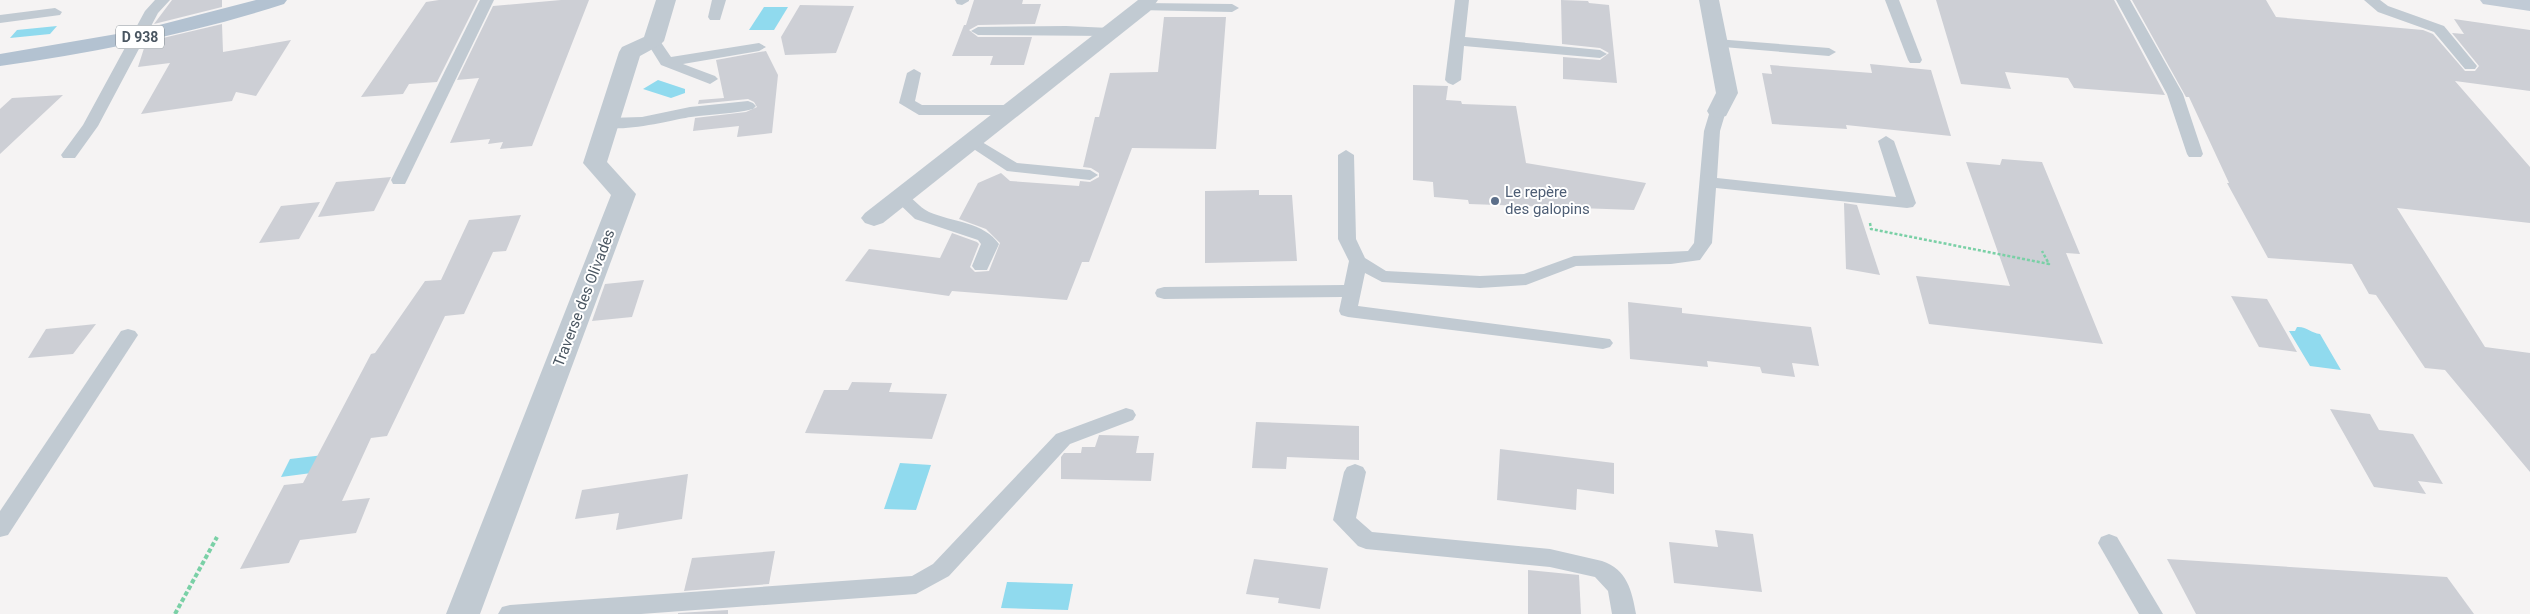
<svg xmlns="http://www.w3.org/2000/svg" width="2530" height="614" font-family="Roboto,sans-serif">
	<rect width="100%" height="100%" fill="#f5f3f3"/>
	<g fill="#90daee">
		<polygon points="764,7 788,7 774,30 749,30"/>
		<polygon points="57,26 50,34 10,38 17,30"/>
		<polygon points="658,80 685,89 685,93 671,98 643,89"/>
		<path d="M2297,327C2306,326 2311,333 2320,334L2341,370L2310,366L2289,331H2295Z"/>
		<polygon points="349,452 342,469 281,477 290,459"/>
		<polygon points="900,463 931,465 916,510 884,509"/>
		<polygon points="1007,582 1073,584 1068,610 1001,608"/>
	</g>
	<g fill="#cdcfd5">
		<polygon points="172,0 222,0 222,7 154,24"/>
		<polygon points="439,0 478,0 437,82 409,84 403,94 361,97 426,2"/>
		<polygon points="561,0 589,0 532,146 500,149 503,142 488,144 490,139 450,143 479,78 457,80 493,6"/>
		<polygon points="974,0 1023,0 1022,4 1041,4 1035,24 978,25 969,30 978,37 1032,37 1024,65 990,65 993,56 952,56 964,25 966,25"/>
		<polygon points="1561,0 1588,1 1589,3 1609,5 1617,83 1563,79 1563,57 1600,60 1609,53 1600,48 1562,44"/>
		<polygon points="1936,0 2114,0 2165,95 2074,88 2068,78 2005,72 2011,89 1961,84"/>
		<polygon points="2132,0 2266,0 2276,17 2423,30 2433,34 2465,71 2475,71 2479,66 2452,33 2464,34 2454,19 2530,30 2530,91 2455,81 2530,167 2530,223 2397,208 2485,347 2530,353 2530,472 2445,370 2425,368 2376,295 2369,294 2352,264 2268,258 2227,183 2229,183 2189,97 2186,97"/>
		<polygon points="800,5 854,6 836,53 785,55 781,37"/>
		<polygon points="1164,17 1226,17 1216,149 1132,148 1089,262 1082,262 1067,300 952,291 949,296 845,281 869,249 940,258 952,233 977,242 979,244 970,267 975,272 989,271 1000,243 986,229 959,219 978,183 1001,173 1010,181 1079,186 1080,181 1090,182 1099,177 1099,173 1091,168 1083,167 1095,117 1099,117 1110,73 1158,72"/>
		<polygon points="222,24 223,52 291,40 256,96 236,92 232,101 141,114 170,63 138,67 146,42"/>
		<polygon points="766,51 778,75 772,133 737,137 739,126 693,131 695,118 746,112 757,107 754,102 748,99 698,104 699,100 724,98 716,60"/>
		<polygon points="1870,64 1931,70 1951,136 1846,125 1847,129 1772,124 1762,73 1772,74 1770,65 1872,73"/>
		<polygon points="1413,85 1448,86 1446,100 1461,101 1462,104 1516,106 1526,163 1646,183 1634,210 1469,204 1468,200 1434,197 1433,182 1413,180"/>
		<polygon points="63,95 0,154 0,109 12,98"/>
		<polygon points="2002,159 2042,162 2080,254 2066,253 2103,344 1929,324 1916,276 2010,286 1966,162 2000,165"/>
		<polygon points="391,177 374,211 318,217 336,182"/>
		<polygon points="1259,190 1259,195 1292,195 1297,261 1205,263 1205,191"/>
		<polygon points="320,202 299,239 259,243 281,206"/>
		<polygon points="1844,203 1857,205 1880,275 1846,269"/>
		<polygon points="521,215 506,251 493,252 464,314 445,316 387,436 371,438 342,501 370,498 356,533 300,540 289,563 240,569 284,485 303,483 371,354 375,353 425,281 441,280 469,220"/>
		<polygon points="644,280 632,317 592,321 605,284"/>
		<polygon points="2231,296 2267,299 2297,352 2259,347"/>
		<polygon points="1628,302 1682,308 1682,313 1811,327 1819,366 1792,363 1795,377 1762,373 1760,367 1707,361 1708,367 1630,359"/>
		<polygon points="96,324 73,354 28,358 46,329"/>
		<polygon points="852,382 892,383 889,392 947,394 932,439 805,433 824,390 848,390"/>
		<polygon points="2330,409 2370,414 2379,430 2413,434 2443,484 2418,481 2426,494 2374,487"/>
		<polygon points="1256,422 1359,426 1359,460 1287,457 1286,469 1252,468"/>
		<polygon points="1099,435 1139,436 1136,453 1154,453 1151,481 1061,479 1061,457 1064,453 1081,453 1082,447 1095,447"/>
		<polygon points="1500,449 1614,463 1614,494 1577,489 1576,510 1497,500"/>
		<polygon points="688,474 682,519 616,530 619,513 575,519 582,490"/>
		<polygon points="1715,530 1753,534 1762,592 1674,583 1669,542 1718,547"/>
		<polygon points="775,551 769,584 684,591 692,558"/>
		<polygon points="1254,559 1328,568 1320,609 1278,603 1279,598 1246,594"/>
		<polygon points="2167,559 2447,577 2474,614 2196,614"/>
		<polygon points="1528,570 1579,575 1581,614 1528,614"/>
		<polygon points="728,610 728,614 678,614 678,613"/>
	</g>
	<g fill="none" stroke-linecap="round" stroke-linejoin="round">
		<polyline stroke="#7ad0a6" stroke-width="2.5" stroke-dasharray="3 2" stroke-linecap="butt" points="1870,223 1871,229 2049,264 2042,251"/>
		<polyline stroke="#7ad0a6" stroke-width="4" stroke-dasharray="4.5 2.5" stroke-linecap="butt" points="175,614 217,537"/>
		<g fill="#c1cad2" fill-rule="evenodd">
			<polygon points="155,0 170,0 158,13 98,126 75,158 63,158 61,155 83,125 145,11"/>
			<polygon points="480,0 494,0 407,180 405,184 393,184 391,180"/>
			<polygon points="712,0 726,0 720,20 710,20 708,17"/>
			<polygon points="955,0 969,0 969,1 962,5 957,4"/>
			<polygon points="1455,0 1469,0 1465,37 1600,50 1607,54 1600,58 1464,46 1461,80 1453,85 1448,83 1445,80"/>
			<polygon points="1885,0 1899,0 1922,60 1920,63 1910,63 1908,60"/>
			<polygon points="2116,0 2130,0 2183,94 2203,154 2201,157 2189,157 2187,154 2167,94"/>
			<polygon points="2364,0 2380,0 2388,6 2444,26 2477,66 2475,69 2465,69 2434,32 2378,12"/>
			<polygon points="1143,3 1232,4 1239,8 1232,12 1138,10 1136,7 1138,4"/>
			<polygon points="55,8 62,12 60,15 0,23 0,15"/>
			<polygon points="1066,26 1110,28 1117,32 1110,36 978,35 971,31 978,27"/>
			<polygon points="653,37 658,38 671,57 759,43 766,47 759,51 683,64 715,76 718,79 710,84 661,65 646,41"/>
			<polygon points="1716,39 1829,48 1836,52 1829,56 1711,46 1709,43 1711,40"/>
			<polygon points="914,69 921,73 915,101 922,105 1011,105 1019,110 1011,115 919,115 899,103 907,73"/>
			<path d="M748,101L753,103L756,106L753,109C733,114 712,114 691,117C675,119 610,137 600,123L608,118L642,117L690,107Z"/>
			<polygon points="1718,106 1726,111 1720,131 1717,178 1896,197 1878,141 1886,136 1894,141 1916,203 1913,207 1907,208 1716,188 1712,243 1700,260 1671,264 1576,266 1526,285 1480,288 1382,282 1365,273 1358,306 1610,339 1613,343 1610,347 1603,349 1348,317 1341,315 1339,311 1342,297 1164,299 1157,297 1155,293 1157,289 1164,287 1344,285 1349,261 1338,239 1338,155 1346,150 1354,155 1356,239 1365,258 1386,271 1480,276 1524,274 1574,256 1688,251 1694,243 1704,131 1710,111"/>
			<polygon points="972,136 1017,163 1090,170 1098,175 1090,180 1007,171 966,144 964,141 966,138"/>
			<path d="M900,192C912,195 918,207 929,212C952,222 984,222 999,244L987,270H975L972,266L981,244L978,240L915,219L892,197L894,193Z"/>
			<polygon points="128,329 135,331 138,335 8,535 0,537 0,511 121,331"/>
			<polygon points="1126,408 1133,410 1136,415 1133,420 1070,444 949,576 916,594 641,614 498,614 502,607 510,605 912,576 933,564 1056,434"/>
			<path d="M1355,464L1363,467L1366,472L1356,518L1372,532L1550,549L1602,561C1627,569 1632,591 1636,614H1612L1608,591L1595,577L1550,567L1366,549L1358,546L1333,520L1344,472L1347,467Z"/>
			<polygon points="2109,534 2117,537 2163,614 2139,614 2098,543 2101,537"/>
		</g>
		<g fill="#c1cad2" fill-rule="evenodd">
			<polygon points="656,0 676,0 664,41 660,45 640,56 607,162 636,194 480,614 446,614 611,195 583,163 619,52 622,47 644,37"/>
			<polygon points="1138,0 1158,0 1150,11 883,223 874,226 865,223 861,218 865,213"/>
			<polygon points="1699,0 1719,0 1738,93 1726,116 1718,118 1710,116 1707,111 1716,93"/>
		</g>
		<polygon fill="#c1cbd6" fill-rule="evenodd" points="2480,0 2530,0 2530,11 2483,4"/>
		<path fill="#b3c2d1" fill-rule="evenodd" d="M256,0H287L284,4C191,34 96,52 0,66V54L140,30Z"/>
	</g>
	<circle fill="#5c6f8a" stroke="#fff" stroke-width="2" cx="1495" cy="201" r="5"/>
	<g text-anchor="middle" stroke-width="4" stroke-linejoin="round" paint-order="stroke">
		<rect fill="#fff" stroke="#808990" stroke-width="1" x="116" y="25.5" width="48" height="23" rx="4"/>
		<g font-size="14" font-weight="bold" fill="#4a5661">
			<text x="140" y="42">D 938</text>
		</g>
		<g font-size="15" fill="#4e5e75" stroke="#fff" text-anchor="start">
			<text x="1505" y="197">Le repère<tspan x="1505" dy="17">des galopins</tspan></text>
		</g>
		<g font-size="15" fill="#4a5661" stroke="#fff">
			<text transform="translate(584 298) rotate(-69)" y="5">Traverse des Olivades</text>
		</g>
	</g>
</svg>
